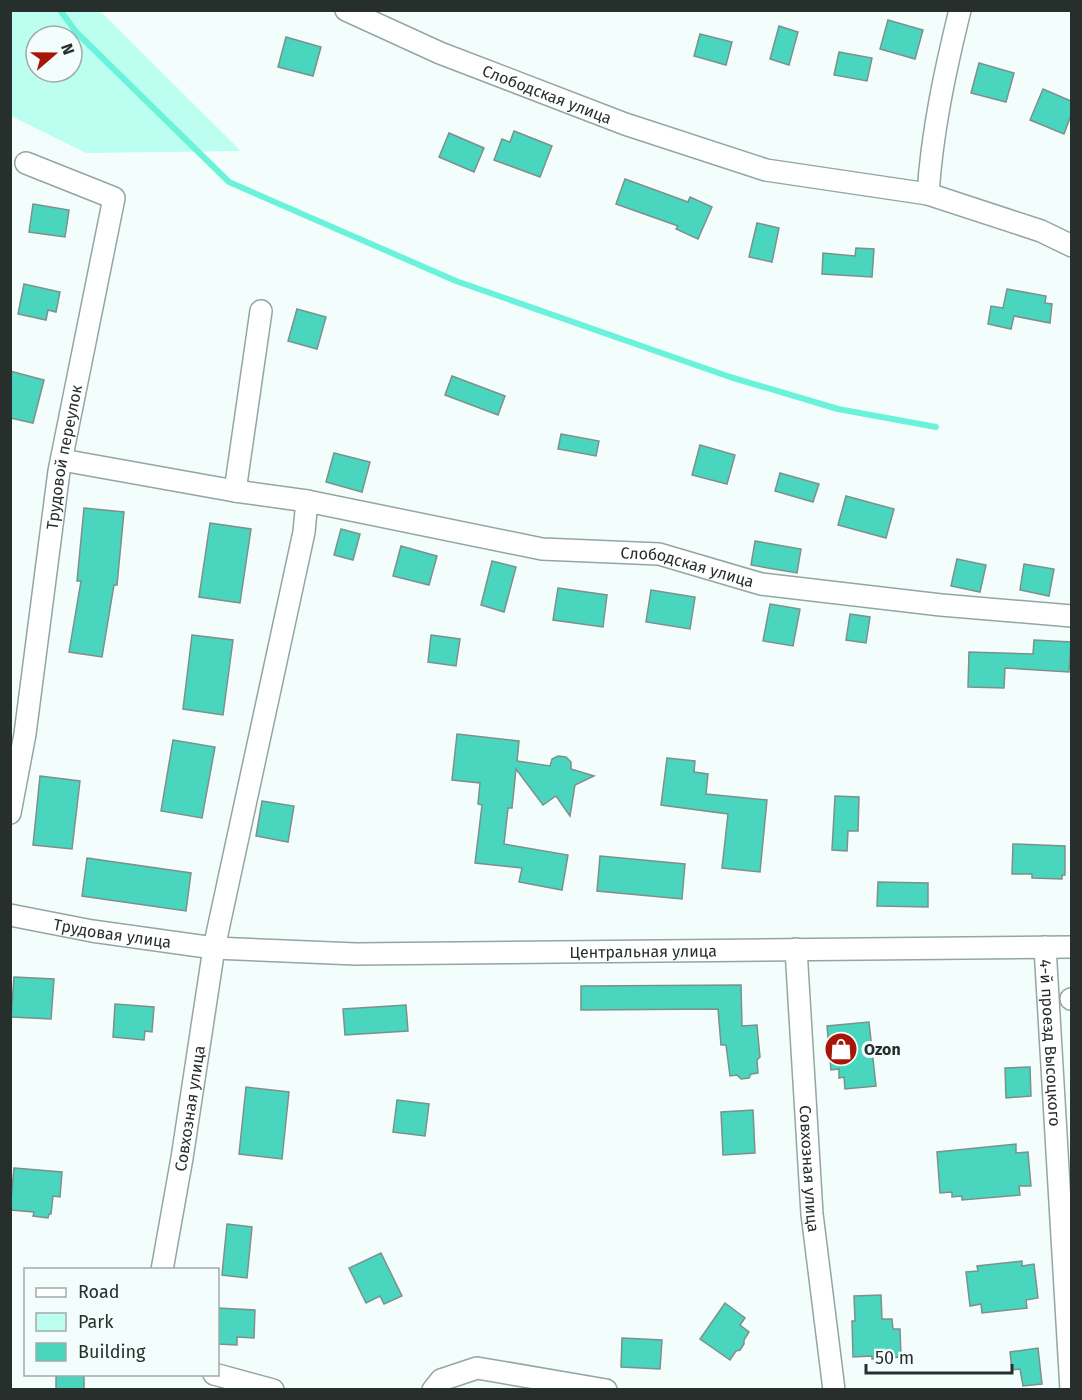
<svg xmlns="http://www.w3.org/2000/svg" width="1082" height="1400" font-family="'Fira Sans',sans-serif">
	<rect width="100%" height="100%" fill="#f3fefc"/>
	<path fill="#bcfef0" fill-rule="evenodd" d="M10,11H100L241,151L86,153L11,116ZM36,36H72V72H36Z"/>
	<g fill="none" stroke-linecap="round" stroke-linejoin="round">
		<polyline stroke="#6bf2db" stroke-width="6" points="60,10 76,32 229,182 456,281 730,377 838,409 936,427"/>
	</g>
	<g fill="#49d5be" stroke="#7e908c" stroke-width="1.5">
		<polygon points="888,20 923,30 915,59 880,49"/>
		<polygon points="779,26 798,32 789,65 770,59"/>
		<polygon points="700,34 732,42 726,65 694,56"/>
		<polygon points="286,37 321,47 313,76 278,67"/>
		<polygon points="839,52 872,58 867,81 834,75"/>
		<polygon points="979,63 1014,73 1006,102 971,93"/>
		<polygon points="1043,89 1071,101 1071,115 1064,134 1030,120"/>
		<polygon points="514,131 552,146 540,177 494,160 502,139 510,142"/>
		<polygon points="449,133 484,148 474,172 439,157"/>
		<polygon points="625,179 688,202 690,197 712,207 698,239 676,229 678,226 616,204"/>
		<polygon points="33,204 69,210 65,237 29,232"/>
		<polygon points="757,223 779,228 772,262 749,257"/>
		<polygon points="856,248 874,249 872,277 822,274 823,253 855,256"/>
		<polygon points="24,284 60,292 56,312 48,310 46,320 18,314"/>
		<polygon points="1007,289 1046,296 1045,303 1052,304 1050,323 1014,316 1011,329 988,324 991,306 1003,308"/>
		<polygon points="297,309 326,317 317,349 288,341"/>
		<polygon points="10,371 44,380 33,423 10,418"/>
		<polygon points="452,376 505,396 498,415 445,395"/>
		<polygon points="561,434 599,441 596,456 558,449"/>
		<polygon points="700,445 735,455 727,484 692,475"/>
		<polygon points="334,453 370,462 362,492 326,482"/>
		<polygon points="780,473 819,484 813,502 775,491"/>
		<polygon points="846,496 894,509 886,538 838,525"/>
		<polygon points="84,508 124,512 117,585 114,585 102,657 69,652 81,581 77,581"/>
		<polygon points="210,523 251,529 240,603 199,597"/>
		<polygon points="341,529 360,534 353,560 334,555"/>
		<polygon points="755,541 801,549 797,573 751,565"/>
		<polygon points="401,546 437,556 429,585 393,576"/>
		<polygon points="957,559 986,565 980,592 951,586"/>
		<polygon points="492,561 516,567 504,612 481,605"/>
		<polygon points="1024,564 1054,569 1049,596 1020,590"/>
		<polygon points="558,588 607,595 603,627 553,620"/>
		<polygon points="651,590 695,597 690,629 646,622"/>
		<polygon points="770,604 800,609 793,646 763,641"/>
		<polygon points="850,614 870,617 866,643 846,640"/>
		<polygon points="192,635 233,640 223,715 183,709"/>
		<polygon points="431,635 460,639 456,666 428,662"/>
		<polygon points="1034,640 1071,642 1069,672 1005,668 1004,688 968,687 969,652 1033,654"/>
		<polygon points="457,734 519,741 517,761 550,766 552,759 558,756 566,757 571,762 571,769 594,776 575,785 570,816 556,796 543,805 516,769 512,808 508,808 504,844 568,855 562,890 519,882 522,868 475,863 482,805 478,804 480,783 452,780"/>
		<polygon points="173,740 215,747 202,818 161,811"/>
		<polygon points="667,758 695,761 694,772 708,774 706,794 767,800 760,872 722,868 728,814 661,805"/>
		<polygon points="40,776 80,781 72,849 33,845"/>
		<polygon points="835,796 859,797 858,831 848,831 847,851 832,850"/>
		<polygon points="262,801 294,806 288,842 256,836"/>
		<polygon points="1013,844 1065,846 1065,875 1062,875 1062,879 1032,878 1032,874 1012,874"/>
		<polygon points="600,856 685,864 682,899 597,891"/>
		<polygon points="87,858 191,873 186,911 82,896"/>
		<polygon points="878,882 928,883 928,907 877,906"/>
		<polygon points="14,977 54,979 51,1019 11,1017"/>
		<polygon points="741,985 742,1026 757,1025 760,1057 757,1060 758,1073 751,1074 749,1078 741,1079 737,1075 730,1076 726,1045 721,1045 718,1009 581,1010 581,986"/>
		<polygon points="115,1004 154,1007 152,1032 145,1031 144,1040 113,1037"/>
		<polygon points="406,1005 408,1031 345,1035 343,1009"/>
		<polygon points="869,1022 876,1086 845,1089 844,1077 839,1078 839,1069 831,1070 827,1026"/>
		<polygon points="1030,1067 1031,1096 1006,1098 1005,1068"/>
		<polygon points="246,1087 289,1092 282,1159 239,1154"/>
		<polygon points="397,1100 429,1104 425,1136 393,1132"/>
		<polygon points="753,1110 755,1153 723,1155 721,1112"/>
		<polygon points="1016,1144 1016,1153 1028,1152 1031,1186 1019,1186 1020,1195 962,1200 962,1196 952,1197 952,1192 940,1193 937,1152"/>
		<polygon points="14,1168 62,1172 60,1197 53,1196 51,1214 49,1214 48,1218 33,1216 34,1212 10,1210"/>
		<polygon points="227,1224 252,1227 247,1278 222,1275"/>
		<polygon points="381,1253 402,1296 384,1304 380,1296 366,1303 349,1268"/>
		<polygon points="1022,1261 1022,1266 1034,1264 1038,1298 1026,1300 1027,1308 982,1313 981,1304 970,1306 966,1272 978,1271 977,1266"/>
		<polygon points="881,1295 882,1319 892,1319 893,1329 900,1329 901,1357 872,1359 872,1356 853,1357 852,1321 855,1321 854,1296"/>
		<polygon points="725,1303 745,1318 740,1325 749,1332 744,1340 744,1344 740,1350 736,1351 730,1360 700,1339"/>
		<polygon points="218,1308 255,1310 254,1338 237,1337 237,1345 218,1344"/>
		<polygon points="622,1338 662,1340 660,1369 621,1367"/>
		<polygon points="1038,1348 1042,1384 1023,1386 1020,1369 1012,1370 1010,1352"/>
		<rect x="56" y="1374" width="28" height="15"/>
	</g>
	<g fill="none" stroke-linecap="round" stroke-linejoin="round">
		<g stroke="#93a6a2" stroke-width="24">
			<g id="minor">
				<path id="s1" d="M346,10L440,53L625,124L766,170L928,194L1041,231L1072,246"/>
				<path d="M928,194C932,132 945,71 960,10"/>
				<polyline points="62,460 235,491"/>
				<path id="s2" d="M307,501L542,549L659,554L761,584L941,605L1072,616"/>
				<path id="s3" d="M10,813L25,734L59,471L114,198L26,163"/>
				<path id="s4" d="M10,915L92,931L214,948L356,954L1072,947"/>
				<path id="s5" d="M1045,947L1071,1390"/>
				<path id="s6" d="M796,949L812,1214L834,1390"/>
				<polyline points="1071,999 1072,999"/>
				<path id="s7" d="M162,1270L182,1158L214,948L304,532L307,501L235,491L261,311"/>
				<polyline points="214,1374 273,1390"/>
				<polyline points="433,1390 441,1380 477,1368 606,1390"/>
			</g>
		</g>
		<use href="#minor" stroke="#fff" stroke-width="21"/>
	</g>
	<defs>
		<g id="shop-disc" transform="scale(1.725)"><circle r="9.5" fill="#a81608" stroke="#f3fefc"/><path d="M-5-2.5h2.3a2.7 3.5 0 0 1 5.4 0H5L5.5 6h-11ZM-1.5-2.5h3a1.5 2.3 0 0 0-3 0Z" fill="#fff"/></g>
	</defs>
	<g fill-rule="evenodd">
		<use href="#shop-disc" x="841" y="1049"/>
	</g>
	<g text-anchor="middle" stroke-width="6" stroke-linejoin="round" paint-order="stroke">
		<g font-size="16" fill="#272f2d" stroke="#f3fefc">
			<text dy="6" stroke="none"><textPath href="#s1" startOffset="218">Слободская улица</textPath></text>
			<text dy="6" stroke="none"><textPath href="#s3" startOffset="360">Трудовой переулок</textPath></text>
			<text dy="6" stroke="none"><textPath href="#s2" startOffset="387">Слободская улица</textPath></text>
			<text dy="6" stroke="none"><textPath href="#s4" startOffset="104">Трудовая улица</textPath></text>
			<text dy="6" stroke="none"><textPath href="#s4" startOffset="636">Центральная улица</textPath></text>
			<text dy="6" stroke="none"><textPath href="#s5" startOffset="96">4-й проезд Высоцкого</textPath></text>
			<text dy="6" stroke="none"><textPath href="#s7" startOffset="164">Совхозная улица</textPath></text>
			<text dy="6" stroke="none"><textPath href="#s6" startOffset="220">Совхозная улица</textPath></text>
		</g>
		<g font-size="16" font-weight="bold" fill="#272f2d" stroke="#f3fefc" text-anchor="start">
			<text x="864" y="1055">Ozon</text>
		</g>
	</g>
	<rect width="1082" height="1400" fill="none" stroke="#272f2d" stroke-width="24"/>
	<rect x="24" y="1268" width="195" height="108" fill="#f3fefc" stroke="#a1aba9" stroke-width="1.5"/>
	<rect x="36" y="1288" width="30" height="9" fill="#ffffff" stroke="#a1aba9" stroke-width="1.5"/>
	<text x="78" y="1298" font-size="18" fill="#272f2d">Road</text>
	<rect x="36" y="1313" width="30" height="18" fill="#bcfef0" stroke="#a1aba9" stroke-width="1.5"/>
	<text x="78" y="1328" font-size="18" fill="#272f2d">Park</text>
	<rect x="36" y="1343" width="30" height="18" fill="#49d5be" stroke="#a1aba9" stroke-width="1.5"/>
	<text x="78" y="1358" font-size="18" fill="#272f2d">Building</text>
	<g transform="translate(54 54) rotate(70)"><circle r="28" fill="#f3fefc" stroke="#a1aba9" stroke-width="1.5"/>
	<path d="M0-4.5L10 22L0 15L-10 22Z" fill="#a81608"/>
	<text y="-9" font-size="16" font-weight="bold" text-anchor="middle" fill="#272f2d">N</text>
	</g>
	<path d="M866 1364v9h146v-9" fill="none" stroke="#272f2d" stroke-width="3"/>
	<text x="875" y="1364" font-size="18" fill="#272f2d" stroke="#f3fefc" stroke-width="4.5" paint-order="stroke">50 m</text>
</svg>
